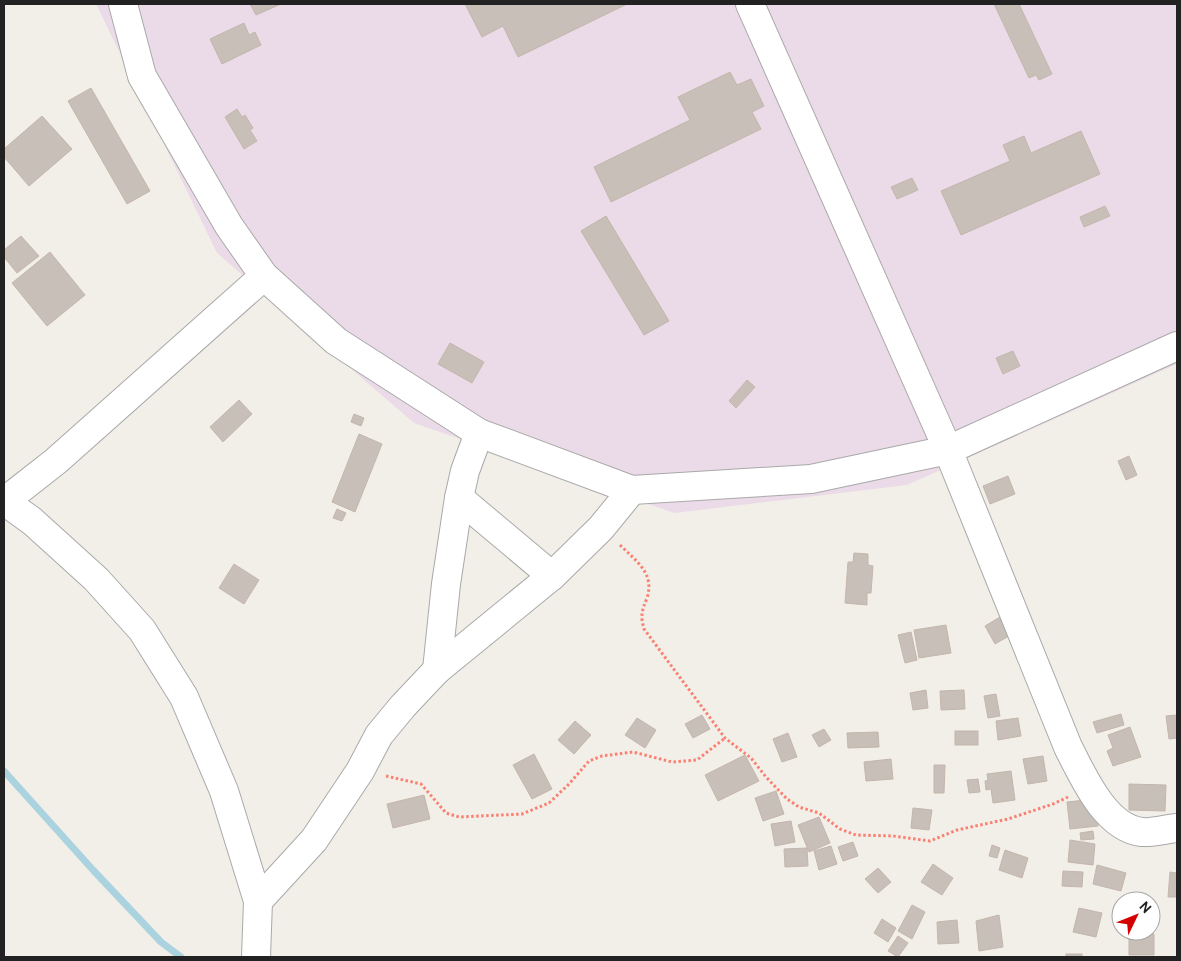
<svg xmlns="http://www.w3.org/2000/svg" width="1181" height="961" font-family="Cabin,sans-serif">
	<rect width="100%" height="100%" fill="#f2efe9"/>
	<polygon fill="#ebdbe8" points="96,4 1177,4 1177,364 907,485 674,513 414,423 217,253"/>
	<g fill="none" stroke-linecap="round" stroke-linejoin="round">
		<polyline stroke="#aad3df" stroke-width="7" points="4,771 93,870 161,942 181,957"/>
	</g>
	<g fill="#c7bfb8" stroke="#c4b6ab">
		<polygon points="250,4 281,4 256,15"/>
		<polygon points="465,4 627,4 518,57 503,26 482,37"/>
		<polygon points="994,4 1019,4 1052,74 1039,80 1036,75 1029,78"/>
		<polygon points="244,23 249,35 255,32 261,45 222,64 210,39"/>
		<polygon points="730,72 737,85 751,79 764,106 752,112 761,129 611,202 594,167 690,120 678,97"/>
		<polygon points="91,88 150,191 127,204 68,101"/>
		<polygon points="237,109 242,117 245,115 253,128 250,130 257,141 244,149 225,117"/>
		<polygon points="42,116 72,149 29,186 4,157 4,149"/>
		<polygon points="1081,131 1100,174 961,235 941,191 1010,161 1003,145 1024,136 1031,153"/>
		<polygon points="912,178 918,190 897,199 891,187"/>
		<polygon points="1105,206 1110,216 1084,227 1080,217"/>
		<polygon points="606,216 669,321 644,335 581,231"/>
		<polygon points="21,236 39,256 17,273 4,257 4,250"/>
		<polygon points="50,252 85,295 47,326 12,283"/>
		<polygon points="450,343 484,362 472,383 438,364"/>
		<polygon points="1013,351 1020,366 1003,374 996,358"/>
		<polygon points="747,380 755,387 736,408 729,401"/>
		<polygon points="239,400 252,414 223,442 210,427"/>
		<polygon points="354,414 364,418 361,426 351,422"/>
		<polygon points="359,434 382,444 355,512 332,502"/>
		<polygon points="1129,456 1137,475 1126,480 1118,461"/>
		<polygon points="1008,476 1015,494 990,504 983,486"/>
		<polygon points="337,509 346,513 342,521 333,518"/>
		<polygon points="854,553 868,554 868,565 873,566 871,593 867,593 867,605 845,603 848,562 853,562"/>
		<polygon points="234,564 259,580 244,604 219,588"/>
		<polygon points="1005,614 1016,632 995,644 985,626"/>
		<polygon points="946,625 951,653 919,658 914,630"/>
		<polygon points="911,632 917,660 905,663 898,635"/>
		<polygon points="926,690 928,708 913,710 910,693"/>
		<polygon points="964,690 965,709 941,710 940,691"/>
		<polygon points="996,694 1000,716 988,718 984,696"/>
		<polygon points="1121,714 1124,725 1097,733 1093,722"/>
		<polygon points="702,715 710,729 693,738 685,724"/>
		<polygon points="1177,715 1177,738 1169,739 1166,716"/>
		<polygon points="637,718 656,730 645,748 625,735"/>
		<polygon points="1018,718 1021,736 998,740 996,721"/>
		<polygon points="575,721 591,735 574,754 558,740"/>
		<polygon points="1130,727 1141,757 1113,766 1107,751 1113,748 1108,735"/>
		<polygon points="824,729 831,740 819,747 812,735"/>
		<rect x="955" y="731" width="23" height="14"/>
		<polygon points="878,732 879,747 848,748 847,733"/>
		<polygon points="788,733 797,757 782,762 773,739"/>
		<polygon points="534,754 552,789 532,799 513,765"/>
		<polygon points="745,755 759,781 718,801 705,775"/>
		<polygon points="1043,756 1047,781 1028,784 1023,759"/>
		<polygon points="891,759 893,779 866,781 864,762"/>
		<polygon points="934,765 945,765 944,793 934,793"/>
		<polygon points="1011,771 1015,800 993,803 991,789 986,790 985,781 988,780 987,774"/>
		<polygon points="978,779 980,792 969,793 967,780"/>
		<polygon points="1129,784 1166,785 1165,811 1129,810"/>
		<polygon points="776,791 784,814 763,821 755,798"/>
		<polygon points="424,795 430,819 393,828 387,804"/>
		<polygon points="1095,799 1098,826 1070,829 1067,802"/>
		<polygon points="913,808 932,810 929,830 911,828"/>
		<polygon points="819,817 830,843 809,852 798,825"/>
		<polygon points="791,821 795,842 775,846 771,824"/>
		<polygon points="1093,831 1094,839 1081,840 1080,833"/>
		<polygon points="1070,840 1095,844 1093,865 1068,862"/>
		<polygon points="853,842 858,856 843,861 838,847"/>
		<polygon points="992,845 1000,848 997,858 989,856"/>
		<polygon points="831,846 837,864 819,870 814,851"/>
		<polygon points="807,848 808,866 785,867 784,849"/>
		<polygon points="1005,850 1028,858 1022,878 999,870"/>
		<polygon points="933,864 953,878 942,895 921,882"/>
		<polygon points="1097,865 1126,873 1121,891 1093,884"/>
		<polygon points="878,868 891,882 878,893 865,879"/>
		<polygon points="1063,871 1083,872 1082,887 1062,886"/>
		<polygon points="1170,872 1177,873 1177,897 1168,897"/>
		<polygon points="912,905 925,912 912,939 898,931"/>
		<polygon points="1079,908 1102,913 1096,937 1073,932"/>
		<polygon points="999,915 1003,947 979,951 976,921"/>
		<polygon points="882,919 896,928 888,942 874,933"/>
		<polygon points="957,920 959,943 938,944 937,922"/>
		<polygon points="1129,933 1154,934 1154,955 1129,955"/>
		<polygon points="898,936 908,943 898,957 888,951"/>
		<rect x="1066" y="954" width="16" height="3"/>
	</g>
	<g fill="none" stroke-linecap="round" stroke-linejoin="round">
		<g stroke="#a9a9a9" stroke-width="30">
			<g id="street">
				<polyline points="123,4 142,76 229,226 264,276 336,341 479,433 632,490 811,479 948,450 1177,346"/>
				<path d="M750,4L948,450L1068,747C1083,776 1105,828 1142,832C1153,833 1166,829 1177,828"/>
				<polyline points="459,498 552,576"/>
				<polyline points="4,501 32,521 96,579 142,630 184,697 224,791 258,901 256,957"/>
				<polyline points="5,501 56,461 264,276"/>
				<polyline points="437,670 446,584 459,498 465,471 479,433"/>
				<polyline points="258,901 314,840 360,771 379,735 403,706 437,670 552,576 601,528 632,490"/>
			</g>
		</g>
		<g stroke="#fa8072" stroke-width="3" stroke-dasharray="2.5 2.5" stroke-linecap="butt">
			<path d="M620,545C636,561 655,573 647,598C642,611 640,615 644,629L725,738L751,758L766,777L787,799L799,807L819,813L840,829L856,835L893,836L930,841L957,830L1008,819L1053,804L1068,797"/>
			<polyline points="386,776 421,784 446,813 459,817 522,814 549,803 569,784 589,761 602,756 633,752 672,762 697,760 725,738"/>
		</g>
		<use href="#street" stroke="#fff" stroke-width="28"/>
	</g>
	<rect width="1181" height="961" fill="none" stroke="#222222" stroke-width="10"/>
	<g transform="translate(1136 916) rotate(47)"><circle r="24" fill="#ffffff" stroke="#a7a7a7"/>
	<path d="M0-4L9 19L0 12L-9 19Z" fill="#d40000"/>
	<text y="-8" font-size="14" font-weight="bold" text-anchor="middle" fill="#222222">N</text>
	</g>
</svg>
